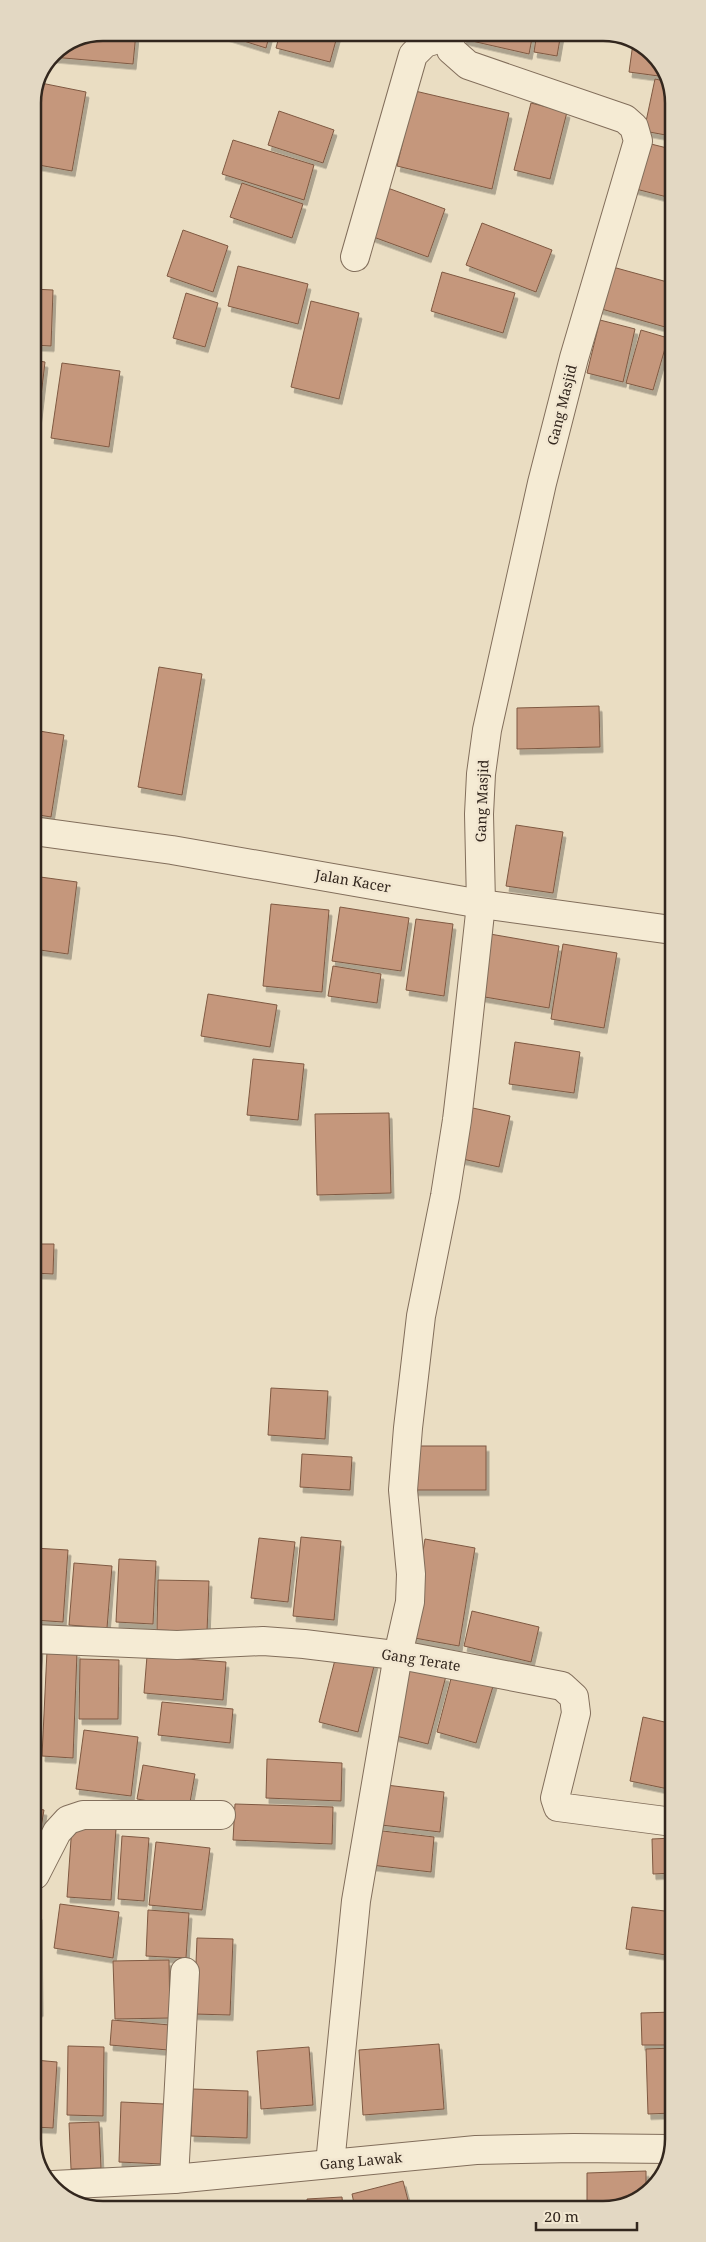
<svg xmlns="http://www.w3.org/2000/svg" width="706" height="2242" font-family="'Noto Serif',serif">
	<defs>
		<filter id="shadow"><feDropShadow dx="3" dy="5.5" stdDeviation="0" flood-color="#0004"/></filter>
	</defs>
	<rect width="100%" height="100%" fill="#eaddc2"/>
	<g fill="#c5977b" stroke="#7f5942" filter="url(#shadow)">
		<polygon points="104,32 136,33 133,64 52,57 54,53"/>
		<polygon points="218,33 270,33 266,48"/>
		<polygon points="280,33 338,33 330,62 276,48"/>
		<polygon points="465,33 533,33 529,54 463,39"/>
		<polygon points="537,33 561,33 557,56 534,52"/>
		<polygon points="633,43 649,50 666,77 629,72"/>
		<polygon points="655,79 669,82 671,85 671,136 644,131"/>
		<polygon points="41,83 86,92 72,171 33,164 33,111"/>
		<polygon points="415,91 509,113 492,189 397,166"/>
		<polygon points="531,103 567,112 550,179 514,170"/>
		<polygon points="279,111 334,130 323,163 268,145"/>
		<polygon points="233,140 314,165 304,200 222,174"/>
		<polygon points="643,142 671,149 671,198 632,188"/>
		<polygon points="242,183 303,204 292,238 230,217"/>
		<polygon points="385,187 445,209 428,257 368,235"/>
		<polygon points="482,223 552,250 536,292 466,265"/>
		<polygon points="183,230 228,246 213,292 167,276"/>
		<polygon points="238,266 308,284 298,324 228,306"/>
		<polygon points="609,266 671,283 671,304 665,327 598,308"/>
		<polygon points="442,272 515,293 503,333 431,311"/>
		<polygon points="33,289 53,290 51,346 33,345"/>
		<polygon points="186,293 218,303 205,347 173,338"/>
		<polygon points="311,301 359,313 339,399 291,387"/>
		<polygon points="600,320 635,329 623,382 587,373"/>
		<polygon points="641,330 668,338 653,390 626,383"/>
		<polygon points="33,360 45,362 38,422 33,421"/>
		<polygon points="62,363 120,371 109,447 51,438"/>
		<polygon points="159,667 202,674 182,795 138,787"/>
		<polygon points="599,706 600,747 517,749 517,708"/>
		<polygon points="33,730 64,735 51,817 33,814"/>
		<polygon points="516,825 563,832 553,893 506,886"/>
		<polygon points="33,876 77,882 68,954 33,949"/>
		<polygon points="271,904 329,910 322,992 263,986"/>
		<polygon points="340,907 409,918 401,971 332,961"/>
		<polygon points="416,919 453,924 444,996 406,990"/>
		<polygon points="490,934 559,946 549,1008 479,996"/>
		<polygon points="563,944 617,953 604,1028 551,1019"/>
		<polygon points="333,966 381,974 377,1003 328,996"/>
		<polygon points="208,994 277,1005 270,1047 201,1036"/>
		<polygon points="515,1042 580,1052 574,1093 509,1084"/>
		<polygon points="253,1059 304,1064 298,1120 247,1115"/>
		<polygon points="468,1107 510,1116 499,1167 458,1158"/>
		<polygon points="389,1113 391,1193 317,1195 315,1114"/>
		<polygon points="34,1244 54,1244 53,1274 34,1273"/>
		<polygon points="271,1388 328,1391 325,1439 268,1435"/>
		<rect x="403" y="1446" width="83" height="44"/>
		<polygon points="302,1454 352,1457 350,1490 300,1487"/>
		<polygon points="301,1537 341,1541 334,1620 293,1616"/>
		<polygon points="259,1538 295,1542 288,1602 251,1598"/>
		<polygon points="425,1539 475,1548 459,1646 409,1637"/>
		<polygon points="34,1548 68,1550 63,1622 34,1620"/>
		<polygon points="119,1559 156,1561 153,1624 116,1622"/>
		<polygon points="74,1563 112,1566 107,1628 69,1625"/>
		<polygon points="158,1580 209,1581 207,1632 157,1630"/>
		<polygon points="472,1611 539,1627 531,1662 464,1646"/>
		<polygon points="34,1645 40,1646 35,1714 34,1714"/>
		<polygon points="47,1651 77,1652 73,1758 42,1756"/>
		<polygon points="337,1652 375,1662 358,1732 319,1722"/>
		<polygon points="147,1656 226,1662 223,1700 144,1693"/>
		<polygon points="80,1659 119,1660 118,1719 79,1719"/>
		<polygon points="405,1666 446,1676 428,1744 388,1734"/>
		<polygon points="453,1671 494,1683 476,1743 437,1732"/>
		<polygon points="162,1702 233,1709 230,1743 158,1735"/>
		<polygon points="643,1717 673,1724 673,1790 630,1781"/>
		<polygon points="34,1718 36,1718 34,1786"/>
		<polygon points="84,1730 138,1737 131,1796 76,1789"/>
		<polygon points="267,1759 342,1763 341,1801 266,1798"/>
		<polygon points="143,1765 195,1774 189,1808 137,1799"/>
		<polygon points="378,1784 444,1792 440,1832 373,1824"/>
		<polygon points="235,1804 333,1807 332,1844 233,1840"/>
		<polygon points="34,1808 44,1810 35,1862"/>
		<polygon points="72,1825 116,1829 111,1900 67,1897"/>
		<polygon points="374,1830 434,1837 431,1872 371,1865"/>
		<polygon points="122,1836 149,1838 144,1901 118,1899"/>
		<polygon points="673,1838 673,1873 653,1874 652,1839"/>
		<polygon points="156,1842 210,1848 202,1910 149,1905"/>
		<polygon points="60,1904 119,1912 113,1958 54,1948"/>
		<polygon points="632,1907 673,1912 673,1956 626,1949"/>
		<polygon points="148,1910 189,1913 186,1958 146,1956"/>
		<polygon points="35,1914 39,1914 40,2011 35,2011"/>
		<polygon points="197,1938 233,1939 230,2015 194,2014"/>
		<polygon points="169,1960 170,2018 115,2019 113,1961"/>
		<polygon points="673,2012 673,2045 642,2045 641,2013"/>
		<polygon points="112,2020 170,2025 168,2050 110,2045"/>
		<polygon points="439,2044 444,2109 363,2115 359,2050"/>
		<polygon points="68,2046 104,2047 103,2116 67,2115"/>
		<polygon points="309,2047 313,2105 261,2109 257,2051"/>
		<polygon points="673,2048 673,2113 648,2114 646,2049"/>
		<polygon points="35,2060 57,2062 53,2128 35,2127"/>
		<polygon points="193,2089 248,2091 247,2138 191,2136"/>
		<polygon points="121,2102 164,2104 162,2164 119,2162"/>
		<polygon points="99,2122 101,2168 71,2169 69,2123"/>
		<polygon points="646,2171 646,2190 621,2207 587,2207 587,2173"/>
		<polygon points="403,2181 410,2208 355,2208 352,2194"/>
		<polygon points="342,2197 343,2208 308,2208 307,2199"/>
	</g>
	<g fill="none" stroke-linecap="round" stroke-linejoin="round">
		<g stroke="#826e5b" stroke-width="30">
			<g id="minor">
				<polyline points="355,257 413,55 425,43 448,36"/>
				<polyline points="33,831 172,850 481,904 672,930"/>
				<polyline points="34,1639 177,1645 263,1641 304,1644 411,1657 562,1686 574,1697 576,1713 555,1798 558,1807 673,1822"/>
				<polyline points="35,1875 57,1832 68,1820 83,1815 221,1815"/>
				<polyline points="330,2164 356,1901 398,1655 410,1602 411,1574 403,1490 408,1428 421,1316 445,1196 457,1120 464,1060 481,904 479,814 481,774 487,730 542,483 574,358 638,141 634,127 625,119 468,65 451,50 449,33"/>
				<polyline points="174,2179 185,1972"/>
				<polyline points="53,2185 174,2179 476,2150 574,2148 670,2149"/>
			</g>
		</g>
		<use href="#minor" stroke="#f5ebd4" stroke-width="28"/>
	</g>
	<g text-anchor="middle" stroke-width="5" stroke-linejoin="round" paint-order="stroke">
		<g font-size="14" fill="#33271e" stroke="#f2e7d1">
			<text transform="translate(562 405) rotate(-76)" y="5">Gang Masjid</text>
			<text transform="translate(482 801) rotate(-88)" y="5">Gang Masjid</text>
			<text transform="translate(353 881) rotate(10)" y="5">Jalan Kacer</text>
			<text transform="translate(421 1660) rotate(9)" y="5">Gang Terate</text>
			<text transform="translate(361 2161) rotate(-5)" y="5">Gang Lawak</text>
		</g>
	</g>
	<path d="M0 0H706V2242H0ZM103 41H603A62 62 0 0 1 665 103V2139A62 62 0 0 1 603 2201H103A62 62 0 0 1 41 2139V103A62 62 0 0 1 103 41Z" fill="#e3d8c3" fill-rule="evenodd"/>
	<path fill="none" stroke="#33271e" stroke-width="2.5" d="M103 41H603A62 62 0 0 1 665 103V2139A62 62 0 0 1 603 2201H103A62 62 0 0 1 41 2139V103A62 62 0 0 1 103 41Z"/>
	<path d="M536 2222v8h101v-8" fill="none" stroke="#33271e" stroke-width="2.5"/>
	<text x="544" y="2222" font-size="15" fill="#33271e" stroke="#f2e7d1" stroke-width="4" paint-order="stroke">20 m</text>
</svg>
